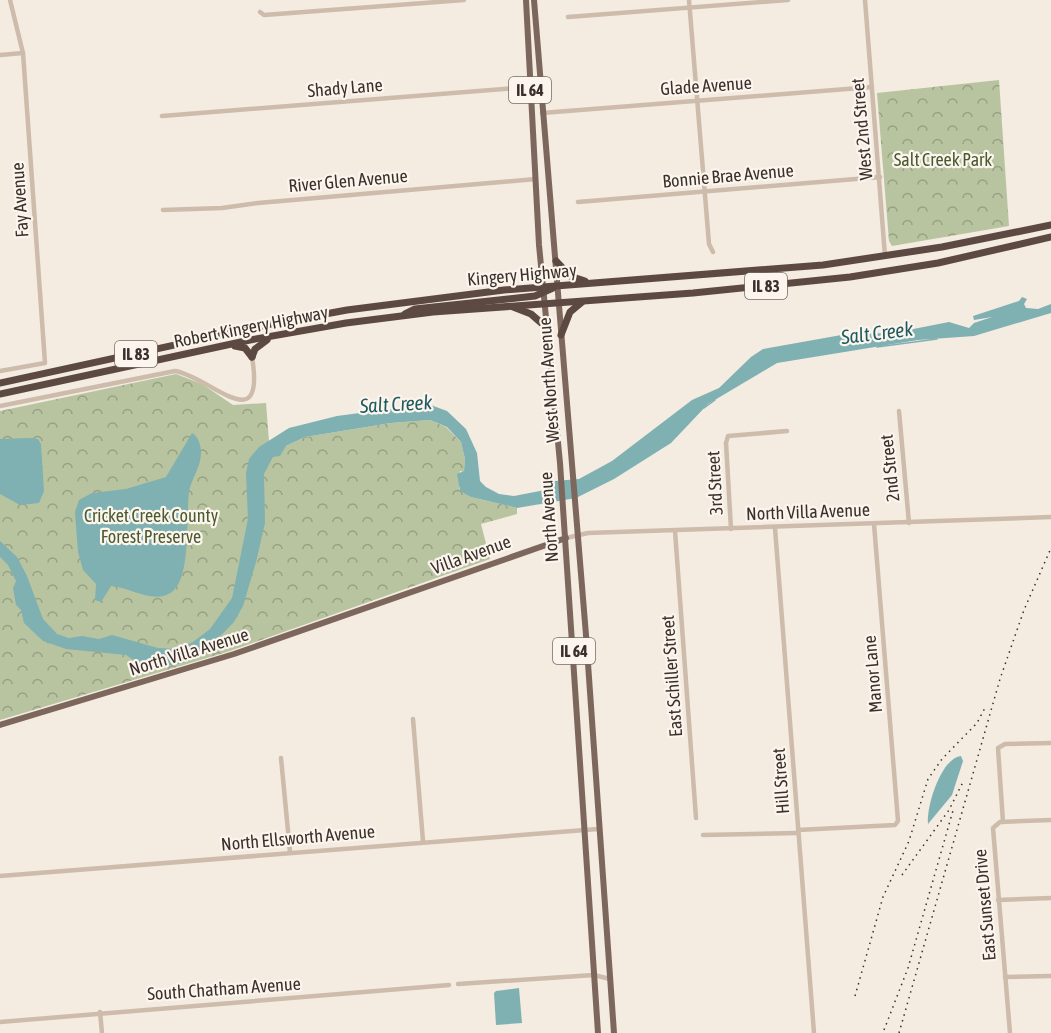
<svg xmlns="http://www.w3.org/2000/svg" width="1051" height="1033" font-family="'Asap Condensed',sans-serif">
	<defs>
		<pattern id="park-crowns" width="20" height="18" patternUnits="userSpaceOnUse" patternTransform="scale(1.5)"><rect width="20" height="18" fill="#b8c4a0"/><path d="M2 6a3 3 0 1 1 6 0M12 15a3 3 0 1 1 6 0" fill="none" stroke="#97a083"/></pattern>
	</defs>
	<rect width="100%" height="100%" fill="#f4ebe1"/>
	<g fill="url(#park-crowns)">
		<polygon points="999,80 1009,226 892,246 889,241 877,93"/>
		<polygon points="176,374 202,384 233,405 266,403 269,441 286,446 305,437 391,423 430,420 446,427 461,442 465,459 464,472 460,471 459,489 471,497 517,508 517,514 481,524 490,559 227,652 0,720 0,411"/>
	</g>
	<g fill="#7fb0b2">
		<polygon points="1022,297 1027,299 1024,304 1026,308 1038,309 1051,304 1051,313 974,336 918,340 777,363 708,404 671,443 614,479 576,498 517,508 471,497 460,491 457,474 464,471 465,459 461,442 447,427 430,420 391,423 305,437 286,446 280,456 273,457 264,474 265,523 256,562 243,606 234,622 201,656 179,664 145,668 126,655 66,649 43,641 24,623 21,610 16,605 13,588 16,581 8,565 0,557 0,541 17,557 27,576 43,619 57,634 69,638 82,636 99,639 112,635 158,648 176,649 193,642 210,629 232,598 248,519 246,473 249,459 259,447 289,428 337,416 428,404 447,411 466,429 477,453 480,481 486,487 499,494 514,496 545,490 555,481 579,479 612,461 692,400 719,388 751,357 763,349 847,334 893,333 949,322 969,328 974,323 992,317 974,320 973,316 1019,301"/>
		<path d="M192,433C198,436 201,445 201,453C201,467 191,479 189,492C186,516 191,576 173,591C155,606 131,587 111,586L101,602L95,600L96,584L83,570L78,552L75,512L79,500L92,493L126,489L166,477Z"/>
		<polygon points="30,438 38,439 41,444 44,491 39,503 20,505 0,494 0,439"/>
		<path d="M961,756L963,761L952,795L928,824C926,807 941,758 961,756Z"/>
		<polygon points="519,988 522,1023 496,1025 494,993 496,991"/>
	</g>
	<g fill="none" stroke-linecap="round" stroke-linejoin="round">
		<g stroke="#7fb0b2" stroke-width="1.5">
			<polyline points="877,347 937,339"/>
			<polyline points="704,408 715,400"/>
		</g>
		<g stroke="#cdbbac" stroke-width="4.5">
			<polyline points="689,0 709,244 713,252"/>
			<polyline points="865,0 885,256"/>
			<polyline points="260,12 264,15 464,0"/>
			<polyline points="568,17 788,0"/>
			<polyline points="0,55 23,53"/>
			<polyline points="542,113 872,87"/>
			<polyline points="162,116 530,87"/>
			<polyline points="578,202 880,177"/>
			<polyline points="163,210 222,208 258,203 536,179"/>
			<polyline points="0,371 45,363 23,53 10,0"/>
			<path d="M0,406L175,371C209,376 266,441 252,357"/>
			<polyline points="899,411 909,523"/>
			<polyline points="775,528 814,1033"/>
			<polyline points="731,529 726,443 728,436 787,431"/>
			<polyline points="675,531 696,818"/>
			<polyline points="566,538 588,533 1051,517"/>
			<polyline points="413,719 423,841"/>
			<polyline points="281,758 290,852"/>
			<polyline points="1003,822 998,748 1005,744 1051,743"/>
			<polyline points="798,830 895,825 898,821 874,524"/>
			<polyline points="703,835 798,833"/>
			<polyline points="0,876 598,829"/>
			<polyline points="998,900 1051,898"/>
			<polyline points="1005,977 1051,976"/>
			<polyline points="458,984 594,975 610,979"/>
			<polyline points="100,1012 102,1033"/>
			<polyline points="0,1022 449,985"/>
			<polyline points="1010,1033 993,828 1000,822 1051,820"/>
		</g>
		<g stroke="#7d675c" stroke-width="6">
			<polyline points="526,0 539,245 560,463 598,1033"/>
			<polyline points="534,0 586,635 614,1033"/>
			<polyline points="0,725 234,654 566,538"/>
		</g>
		<g stroke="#5c4a42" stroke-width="7">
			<polyline points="556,261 570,276 585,281"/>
			<polyline points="513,307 531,314 546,327"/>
			<polyline points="405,314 415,309 535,296 553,288"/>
			<polyline points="561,335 570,312 582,302"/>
			<polyline points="235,346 245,348 252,357"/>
			<polyline points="252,357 255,349 267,340"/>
			<polyline points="0,383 271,324 347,310 504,290 823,265 942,247 1051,225"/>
			<polyline points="0,394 250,340 346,323 433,312 693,293 850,277 938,263 1051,237"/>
		</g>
		<g stroke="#3b302b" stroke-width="1.5" stroke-dasharray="1.5 4.5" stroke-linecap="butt">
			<polyline points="902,875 949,810 964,780"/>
			<polyline points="855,996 883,897 909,841 928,779 942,759 977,723 986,706"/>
			<polyline points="884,1030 908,968 954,807"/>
			<polyline points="899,1033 1000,679 1024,610 1051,548"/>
		</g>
	</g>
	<g text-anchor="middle" stroke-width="4.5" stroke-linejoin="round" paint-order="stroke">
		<g fill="#fbf5ee" stroke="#756b66" stroke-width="1.5">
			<rect x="509" y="77" width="42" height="26" rx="4.5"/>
			<rect x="745" y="273" width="42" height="26" rx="4.5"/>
			<rect x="115" y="341" width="42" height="26" rx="4.5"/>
			<rect x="553" y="638" width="42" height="26" rx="4.5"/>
		</g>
		<g font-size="16" font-weight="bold" fill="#3b302b">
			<text x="530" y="96">IL 64</text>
			<text x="766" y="292">IL 83</text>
			<text x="136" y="360">IL 83</text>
			<text x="574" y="657">IL 64</text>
		</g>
		<g font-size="18" fill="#3b302b" stroke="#fbf5ee">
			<text transform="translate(706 86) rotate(-4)" y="6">Glade Avenue</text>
			<text transform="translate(345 88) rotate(-5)" y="6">Shady Lane</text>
			<text transform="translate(862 129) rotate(-95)" y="6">West 2nd Street</text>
			<text transform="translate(728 176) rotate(-5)" y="6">Bonnie Brae Avenue</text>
			<text transform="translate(348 181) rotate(-5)" y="6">River Glen Avenue</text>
			<text transform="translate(20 200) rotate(-94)" y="6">Fay Avenue</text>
			<text transform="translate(522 275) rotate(-5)" y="6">Kingery Highway</text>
			<text transform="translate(251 327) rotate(-11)" y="6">Robert Kingery Highway</text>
			<text transform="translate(549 380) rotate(-94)" y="6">West North Avenue</text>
			<text transform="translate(890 468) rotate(-96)" y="6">2nd Street</text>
			<text transform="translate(715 483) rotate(-93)" y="6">3rd Street</text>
			<text transform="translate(808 512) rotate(-2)" y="6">North Villa Avenue</text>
			<text transform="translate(549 517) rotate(-94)" y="6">North Avenue</text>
			<text transform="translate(471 555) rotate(-20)" y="6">Villa Avenue</text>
			<text transform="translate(189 652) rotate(-17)" y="6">North Villa Avenue</text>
			<text transform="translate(873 674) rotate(-95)" y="6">Manor Lane</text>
			<text transform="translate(672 676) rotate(-94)" y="6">East Schiller Street</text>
			<text transform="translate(781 781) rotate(-94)" y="6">Hill Street</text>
			<text transform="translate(298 838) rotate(-5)" y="6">North Ellsworth Avenue</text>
			<text transform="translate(985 905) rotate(-95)" y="6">East Sunset Drive</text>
			<text transform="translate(224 989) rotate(-4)" y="6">South Chatham Avenue</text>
		</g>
		<g font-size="18" fill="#4a5a2e" stroke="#fbf5ee">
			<text x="943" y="166">Salt Creek Park</text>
			<text x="151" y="522">Cricket Creek County<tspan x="151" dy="21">Forest Preserve</tspan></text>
		</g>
		<g font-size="20" font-style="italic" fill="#1f5a5e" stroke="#fbf5ee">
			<text transform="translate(877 333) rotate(-7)" y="7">Salt Creek</text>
			<text transform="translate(396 404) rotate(-3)" y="7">Salt Creek</text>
		</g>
	</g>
</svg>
